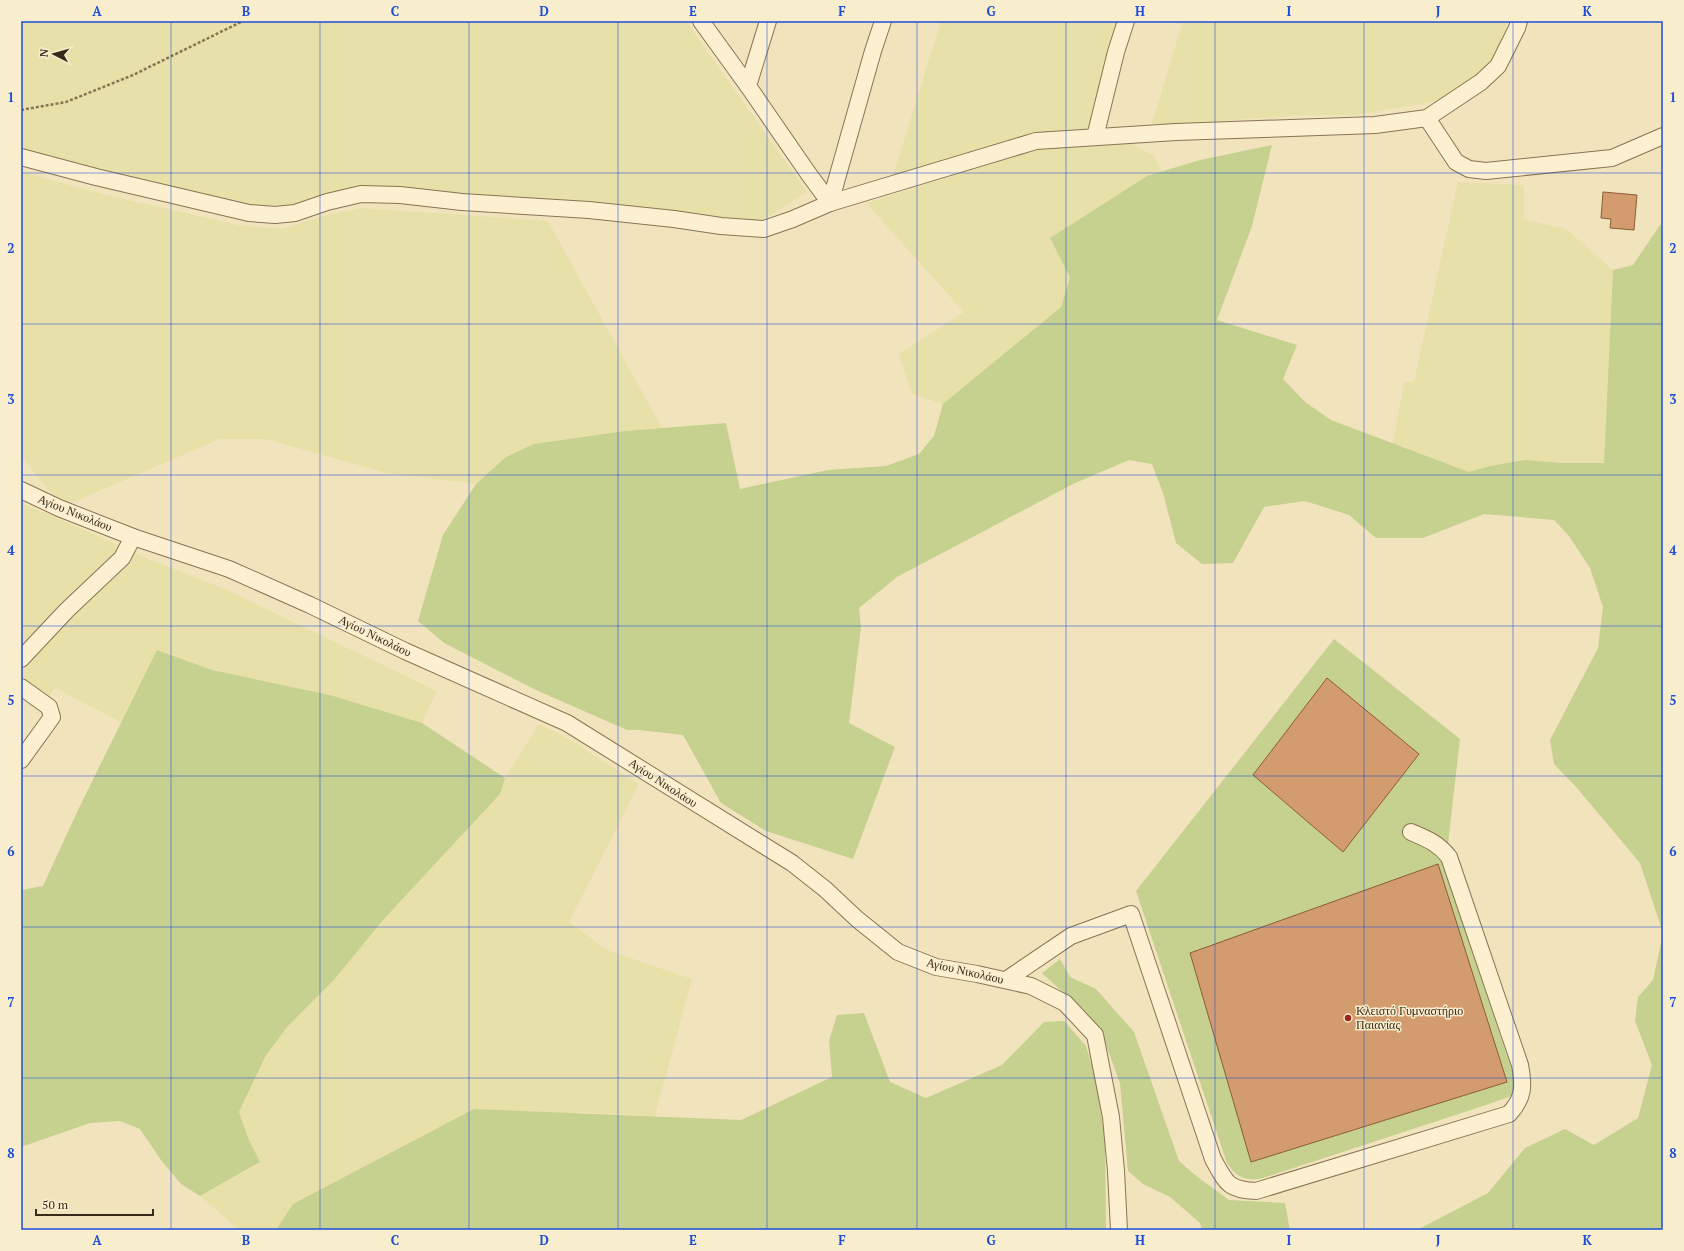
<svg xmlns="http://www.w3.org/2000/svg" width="1684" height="1251" font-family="'PT Serif',serif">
	<rect width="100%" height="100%" fill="#f1e4bc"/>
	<g fill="#e8e0a9">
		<polygon points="21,21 686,21 807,192 758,223 426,191 273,209 247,207 21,152"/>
		<polygon points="941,21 1124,21 1089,131 1023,136 892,179"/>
		<polygon points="1183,21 1508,21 1495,59 1475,81 1438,101 1355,115 1303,115 1151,126"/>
		<polygon points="1130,143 1153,155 1162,171 1147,176 1050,238 1070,279 1061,307 943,404 912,394 899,354 964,312 866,203 1036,150"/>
		<polygon points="21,172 107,195 238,225 282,229 327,215 361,208 548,221 662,428 625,431 534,444 506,457 476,484 387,473 265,439 220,439 62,507 21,456"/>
		<polygon points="1458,182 1524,185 1524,219 1566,229 1613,270 1604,463 1563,463 1525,460 1490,466 1469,472 1393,443 1404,382 1414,381"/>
		<polygon points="21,502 149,559 225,589 437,691 422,723 330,695 212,670 158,650 121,722 55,688 47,699 21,682"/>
		<polygon points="539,724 572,741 639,784 569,922 607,950 692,979 655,1116 579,1112 293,1204 276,1230 239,1230 200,1196 260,1163 248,1138 239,1112 265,1057 287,1027 334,980 383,920 500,794 505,778"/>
	</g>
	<g fill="#c6d08f">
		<polygon points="1272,145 1252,226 1217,320 1297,345 1283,379 1305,402 1331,420 1469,472 1490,466 1525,460 1563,463 1604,463 1613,270 1633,265 1660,225 1663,225 1663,933 1640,863 1577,788 1554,764 1550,740 1598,648 1603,607 1590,568 1569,536 1554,520 1484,514 1423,538 1376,538 1349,515 1305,501 1264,507 1233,563 1202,564 1176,543 1163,493 1152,464 1129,460 1075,483 897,577 859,608 861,627 849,723 895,747 853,859 766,831 721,803 683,735 639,730 627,730 536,690 444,643 418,621 443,535 476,484 506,457 534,444 625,431 726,423 740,489 828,470 886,466 919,454 934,436 943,404 1061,307 1070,278 1050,238 1147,176 1200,160"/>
		<path d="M1334,639L1460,739L1445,870L1514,1077L1516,1089L1509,1097L1480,1107L1263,1178C1246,1182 1236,1177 1227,1163L1136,891Z"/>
		<polygon points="157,650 212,670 330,695 422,723 505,778 500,794 383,920 334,980 287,1027 265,1057 239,1112 248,1138 260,1162 200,1196 181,1184 161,1160 140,1129 120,1121 90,1123 21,1147 21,890 43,886 78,810"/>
		<polygon points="1663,934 1663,1230 1417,1230 1488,1193 1525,1148 1565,1129 1594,1145 1638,1118 1652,1065 1635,1021 1638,997 1653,980"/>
		<polygon points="1060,959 1070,977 1096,989 1134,1032 1179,1161 1195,1175 1229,1200 1285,1203 1290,1230 1202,1230 1200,1223 1170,1197 1143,1184 1128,1171 1120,1083 1100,1029 1078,1006 1042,973"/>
		<polygon points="864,1013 890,1082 926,1098 1002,1065 1044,1022 1064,1021 1086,1046 1095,1075 1105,1138 1106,1230 276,1230 293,1204 474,1109 741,1120 832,1077 829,1041 837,1015"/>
	</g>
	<g fill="#d39c6e" stroke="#8c5c38">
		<polygon points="1603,192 1637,195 1634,230 1610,228 1611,219 1601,218"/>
		<polygon points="1327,678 1419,754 1343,852 1253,775"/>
		<polygon points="1438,864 1507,1082 1251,1162 1190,953"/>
	</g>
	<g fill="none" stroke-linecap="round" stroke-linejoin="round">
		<g stroke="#8a7354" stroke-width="18">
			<g id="minor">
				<polyline points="701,21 748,86"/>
				<polyline points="768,21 748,86 808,173 830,203"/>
				<polyline points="1427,118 1456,162 1469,169 1486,171 1612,158 1663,136"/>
				<polyline points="1095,137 1116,52 1126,21"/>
				<polyline points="21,157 96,177 249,213 275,215 295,213 327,202 361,194 400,195 462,202 589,210 674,219 721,226 764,229 793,219 830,203 1036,141 1176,132 1375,125 1427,118 1481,82 1498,66 1517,28 1519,21"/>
				<polyline points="830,203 873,51 883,21"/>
				<polyline points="21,490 59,508 133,537 229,569 310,605 405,651 567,723 792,863 825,889 857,919 898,952 936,967 977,974 1031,986 1065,1003 1095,1035 1111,1117 1116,1171 1119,1230"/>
				<polyline points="21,659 67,610 122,558 133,537"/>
				<polyline points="21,687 49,707 52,717 21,760"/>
				<path d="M1006,980L1071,936L1131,914L1213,1159C1226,1182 1227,1190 1256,1191L1509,1114C1524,1098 1524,1086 1520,1065L1449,857C1438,843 1427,839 1411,832"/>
			</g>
		</g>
		<polyline stroke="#8a7354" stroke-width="2.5" stroke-dasharray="3 2" stroke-linecap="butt" points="21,110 66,102 133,75 243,21"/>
		<use href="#minor" stroke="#fcf0d0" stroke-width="16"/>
	</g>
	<path fill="none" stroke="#1d4ed8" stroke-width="1" stroke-opacity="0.55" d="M171,21V1230M320,21V1230M469,21V1230M618,21V1230M767,21V1230M917,21V1230M1066,21V1230M1215,21V1230M1364,21V1230M1513,21V1230M21,173H1663M21,324H1663M21,475H1663M21,626H1663M21,776H1663M21,927H1663M21,1078H1663"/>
	<circle fill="#9e231f" stroke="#f8edcc" stroke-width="1.5" cx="1348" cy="1018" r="4"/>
	<g text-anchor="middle" stroke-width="3" stroke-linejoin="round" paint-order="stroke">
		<g font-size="12" fill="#382a1a" stroke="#f8edcc">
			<text transform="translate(75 513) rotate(22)" y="4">Αγίου Νικολάου</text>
			<text transform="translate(375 636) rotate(26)" y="4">Αγίου Νικολάου</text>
			<text transform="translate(663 783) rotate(33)" y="4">Αγίου Νικολάου</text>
			<text transform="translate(965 971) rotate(13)" y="4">Αγίου Νικολάου</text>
		</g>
		<g font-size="12" fill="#382a1a" stroke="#f8edcc" text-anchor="start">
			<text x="1356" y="1015">Κλειστό Γυμναστήριο<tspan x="1356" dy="14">Παιανίας</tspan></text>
		</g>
	</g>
	<rect width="1684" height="1251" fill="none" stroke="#f8edcc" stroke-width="44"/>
	<g transform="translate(54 54) rotate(276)" stroke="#f8edcc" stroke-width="3" paint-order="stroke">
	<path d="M0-3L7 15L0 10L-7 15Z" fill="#382a1a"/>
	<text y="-6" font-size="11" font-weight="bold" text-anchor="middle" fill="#382a1a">N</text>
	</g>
	<path d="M36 1209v6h117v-6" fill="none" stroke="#382a1a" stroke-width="2"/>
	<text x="42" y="1209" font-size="12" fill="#382a1a" stroke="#f8edcc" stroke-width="3" paint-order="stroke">50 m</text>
	<rect x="22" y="22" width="1640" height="1207" fill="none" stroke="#1d4ed8" stroke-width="1.5"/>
	<g font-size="13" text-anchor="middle" font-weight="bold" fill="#1d4ed8">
		<text x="97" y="16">A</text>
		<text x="246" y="16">B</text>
		<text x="395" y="16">C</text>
		<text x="544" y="16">D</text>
		<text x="693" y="16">E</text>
		<text x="842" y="16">F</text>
		<text x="991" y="16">G</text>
		<text x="1140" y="16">H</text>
		<text x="1289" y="16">I</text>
		<text x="1438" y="16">J</text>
		<text x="1587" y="16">K</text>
		<text x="11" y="102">1</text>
		<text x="1673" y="102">1</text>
		<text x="11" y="253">2</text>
		<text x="1673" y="253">2</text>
		<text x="11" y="404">3</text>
		<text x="1673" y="404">3</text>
		<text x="11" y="555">4</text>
		<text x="1673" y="555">4</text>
		<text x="11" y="705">5</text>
		<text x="1673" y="705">5</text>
		<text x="11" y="856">6</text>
		<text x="1673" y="856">6</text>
		<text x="11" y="1007">7</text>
		<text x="1673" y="1007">7</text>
		<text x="11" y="1158">8</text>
		<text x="1673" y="1158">8</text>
		<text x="97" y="1245">A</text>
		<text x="246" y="1245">B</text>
		<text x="395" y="1245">C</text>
		<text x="544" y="1245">D</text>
		<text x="693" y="1245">E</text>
		<text x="842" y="1245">F</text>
		<text x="991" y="1245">G</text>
		<text x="1140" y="1245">H</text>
		<text x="1289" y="1245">I</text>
		<text x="1438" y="1245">J</text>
		<text x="1587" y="1245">K</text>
	</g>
</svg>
